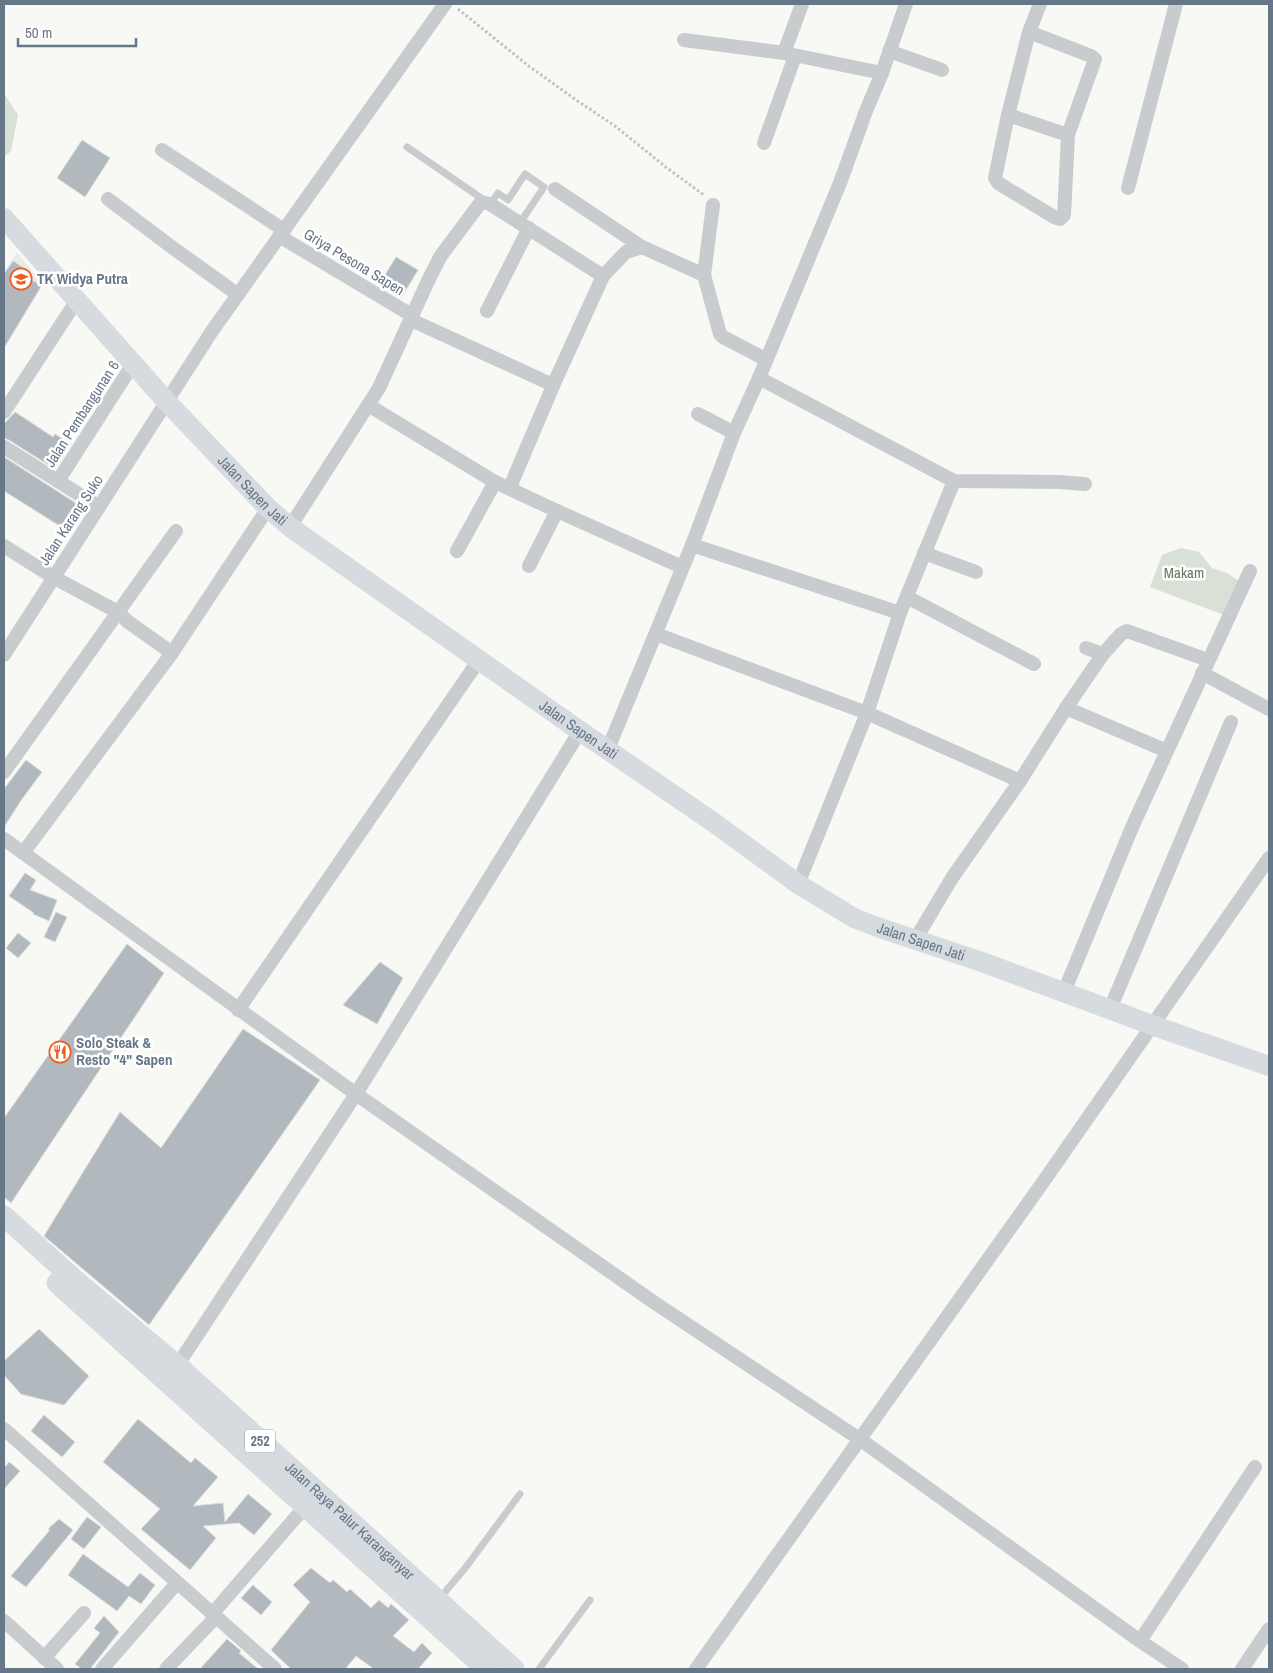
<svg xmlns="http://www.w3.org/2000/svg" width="1273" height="1673" font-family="'Archivo Narrow',sans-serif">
	<rect width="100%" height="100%" fill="#f8f8f5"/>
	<polygon fill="#e9eae9" points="17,252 43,285 27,309 4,296 4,273"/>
	<g fill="#d9e1d6">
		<polygon points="4,93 18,115 11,151 4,157"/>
		<polygon points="1181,548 1199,552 1212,568 1227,573 1239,581 1224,615 1150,587 1162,555"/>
	</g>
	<g fill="#b1b8be" stroke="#dadad8">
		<polygon points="82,140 110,158 85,197 57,178"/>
		<polygon points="396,257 418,270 401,298 379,285"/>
		<polygon points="13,261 27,270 22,276 42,285 4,348 4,274"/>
		<polygon points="15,412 53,437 55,434 71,444 55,469 9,440 4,438 4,424"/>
		<polygon points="4,457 85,509 71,533 4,491"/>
		<polygon points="26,760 42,772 22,799 4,827 4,789"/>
		<polygon points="25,873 36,880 30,890 57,900 49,921 33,914 34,913 9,896"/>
		<polygon points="56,912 67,917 55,942 44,937"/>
		<polygon points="18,933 31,943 18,958 6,948"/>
		<polygon points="127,944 164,973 11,1203 4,1197 4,1118"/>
		<polygon points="380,962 403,978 377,1024 343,1005"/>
		<polygon points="243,1029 320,1080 149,1325 44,1236 120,1112 161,1148"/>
		<polygon points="39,1329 89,1376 64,1405 21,1394 4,1375 4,1361"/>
		<polygon points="44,1415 75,1442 62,1457 31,1431"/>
		<polygon points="138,1419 191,1463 195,1458 218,1477 193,1506 223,1503 225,1522 248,1494 272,1514 254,1535 239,1523 203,1526 216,1538 190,1570 141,1529 160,1509 103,1462"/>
		<polygon points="9,1462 20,1471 4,1489 4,1468"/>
		<polygon points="87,1517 101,1527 84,1549 71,1539"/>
		<polygon points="59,1519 73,1530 26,1587 11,1576 50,1530 48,1529"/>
		<polygon points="83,1554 128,1587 140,1573 155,1585 141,1604 129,1596 117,1611 68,1575"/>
		<polygon points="311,1568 330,1583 333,1580 347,1592 350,1589 371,1608 379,1600 388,1608 391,1604 409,1620 393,1636 414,1652 422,1643 432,1653 418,1669 374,1669 356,1656 345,1669 291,1669 271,1650 310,1602 293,1585"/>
		<polygon points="253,1585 272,1602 261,1615 241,1598"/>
		<polygon points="104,1616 119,1632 90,1669 82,1669 75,1664 100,1633 94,1628"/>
		<polygon points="227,1639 241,1651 239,1653 258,1669 200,1669"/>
	</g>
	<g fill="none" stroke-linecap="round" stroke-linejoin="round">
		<polyline stroke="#bfc2c4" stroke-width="3" stroke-dasharray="2.5 2.5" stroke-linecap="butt" points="458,9 530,67 579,102 615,126 667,168 704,195"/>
		<g stroke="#c8cccf" stroke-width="7">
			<polyline points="407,147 484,200"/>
			<polyline points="490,204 498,193 508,200 525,174 544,187 520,223"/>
			<polyline points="439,1599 466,1567 520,1494"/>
			<polyline points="539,1669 590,1600"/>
		</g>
		<g stroke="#c8cccf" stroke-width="14">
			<polyline points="1029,32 1091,56 1095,59 1068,135 1064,215 1060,219 1054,217 998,183 995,178 1008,115 1029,32 1040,4"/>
			<polyline points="684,40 784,53 882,73"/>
			<polyline points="889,51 942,70"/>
			<polyline points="784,53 802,4"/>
			<polyline points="1008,115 1068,135"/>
			<polyline points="764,143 795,56"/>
			<polyline points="162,150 284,230"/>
			<polyline points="1128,188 1176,4"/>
			<polyline points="555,189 642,247"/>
			<polyline points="108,199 169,245 237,294"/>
			<polyline points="713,205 704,275 720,334 723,337 765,359"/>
			<polyline points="279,236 413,316"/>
			<polyline points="487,311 529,228"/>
			<polyline points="411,320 553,385"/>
			<polyline points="759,378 954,481 1059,482 1085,484"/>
			<polyline points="368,405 495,482 557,511 682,567"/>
			<polyline points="4,412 77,300"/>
			<polyline points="698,414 734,433"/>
			<polyline points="4,447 99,507"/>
			<polyline points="58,481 133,364"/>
			<polyline points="510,487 556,379 603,276 626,252 642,247 704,275"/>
			<polyline points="290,527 379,388 428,281 440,257 481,202 490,204 603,276"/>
			<polyline points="692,545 900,613"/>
			<polyline points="4,546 53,577 118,612 127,621 172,653"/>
			<polyline points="457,551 495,482"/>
			<polyline points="924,553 976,572"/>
			<polyline points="529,566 557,511"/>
			<polyline points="907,597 1034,664"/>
			<polyline points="656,634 867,713 1020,781"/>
			<polyline points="1086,648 1103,654"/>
			<polyline points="4,655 212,331 445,4"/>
			<polyline points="1202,673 1269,709"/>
			<polyline points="1066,708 1167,751"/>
			<polyline points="608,749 692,545 734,433 759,378 840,183 866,111 882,73 906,4"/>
			<polyline points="4,772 176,531"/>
			<polyline points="4,839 356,1094 652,1301 861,1440 1140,1641 1182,1669"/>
			<polyline points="23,853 172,653 268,508"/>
			<polyline points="798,884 867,713 900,613 954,481"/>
			<polyline points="915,940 952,878 1020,781 1066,708 1103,654 1121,634 1127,631 1208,660"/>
			<polyline points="1064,992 1133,825 1250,571"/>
			<polyline points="1110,1009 1231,722"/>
			<polyline points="238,1010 479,660"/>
			<polyline points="173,1372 356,1094 580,731"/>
			<polyline points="4,1429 275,1669"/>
			<polyline points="212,1614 310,1501"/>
			<polyline points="4,1621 57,1669"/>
			<polyline points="1140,1641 1255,1467"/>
			<polyline points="44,1658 84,1613"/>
			<polyline points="102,1669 177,1583"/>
			<polyline points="166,1669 216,1617"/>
			<polyline points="696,1669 1041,1185 1269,858"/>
			<polyline points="1242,1669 1269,1629"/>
		</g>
		<path stroke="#d6dbdf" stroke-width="20" id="s1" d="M4,218L167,402L268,508L290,527L580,731L713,822L798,884L854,918L880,928L982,962L1152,1025L1269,1066"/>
		<g stroke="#d6dbdf" stroke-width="21">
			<path id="s2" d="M4,1216L75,1280L178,1366L514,1669"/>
			<polyline points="57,1283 486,1669"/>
		</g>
	</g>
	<defs>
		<g id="school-ring" transform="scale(1.125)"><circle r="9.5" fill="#fff" stroke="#ec5e22" stroke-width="1.5"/><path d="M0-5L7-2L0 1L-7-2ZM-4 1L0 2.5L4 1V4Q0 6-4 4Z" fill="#ec5e22"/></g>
		<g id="restaurant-ring" transform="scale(1.125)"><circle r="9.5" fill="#fff" stroke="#ec5e22" stroke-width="1.5"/><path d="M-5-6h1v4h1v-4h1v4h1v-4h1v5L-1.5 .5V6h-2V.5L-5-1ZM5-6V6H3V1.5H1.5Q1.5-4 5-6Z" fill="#ec5e22"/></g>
	</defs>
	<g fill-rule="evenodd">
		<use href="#school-ring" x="21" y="279"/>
		<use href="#restaurant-ring" x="60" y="1052"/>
	</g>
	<g text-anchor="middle" stroke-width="5" stroke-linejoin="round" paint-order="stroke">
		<rect fill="#fff" stroke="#94a0ac" stroke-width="1" x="245" y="1429.5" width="30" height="23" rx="4"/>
		<g font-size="14" font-weight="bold" fill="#678">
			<text x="260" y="1446">252</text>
		</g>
		<g font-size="15" fill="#678" stroke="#fff">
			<text transform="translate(354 262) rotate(31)" y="5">Griya Pesona Sapen</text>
			<text transform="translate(82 414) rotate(-57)" y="5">Jalan Pembangunan 6</text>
			<text dy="5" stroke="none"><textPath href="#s1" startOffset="369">Jalan Sapen Jati</textPath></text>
			<text transform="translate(71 520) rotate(-57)" y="5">Jalan Karang Suko</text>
			<text dy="5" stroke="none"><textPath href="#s1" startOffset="774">Jalan Sapen Jati</textPath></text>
			<text dy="5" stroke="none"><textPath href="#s1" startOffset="1179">Jalan Sapen Jati</textPath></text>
			<text dy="5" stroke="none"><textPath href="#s2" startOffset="461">Jalan Raya Palur Karanganyar</textPath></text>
		</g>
		<g font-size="15" font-weight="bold" fill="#678" stroke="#fff" text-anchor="start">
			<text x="37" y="284">TK Widya Putra</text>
			<text x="76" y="1048">Solo Steak &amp;<tspan x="76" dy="17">Resto "4" Sapen</tspan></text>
		</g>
		<g font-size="15" fill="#647a61" stroke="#fff">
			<text x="1184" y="578">Makam</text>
		</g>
	</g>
	<rect width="1273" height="1673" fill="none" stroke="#667788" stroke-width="10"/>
	<path d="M18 38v8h118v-8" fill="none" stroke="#667788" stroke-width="2.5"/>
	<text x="25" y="38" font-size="15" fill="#667788" stroke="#ffffff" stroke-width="4" paint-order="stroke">50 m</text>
</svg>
